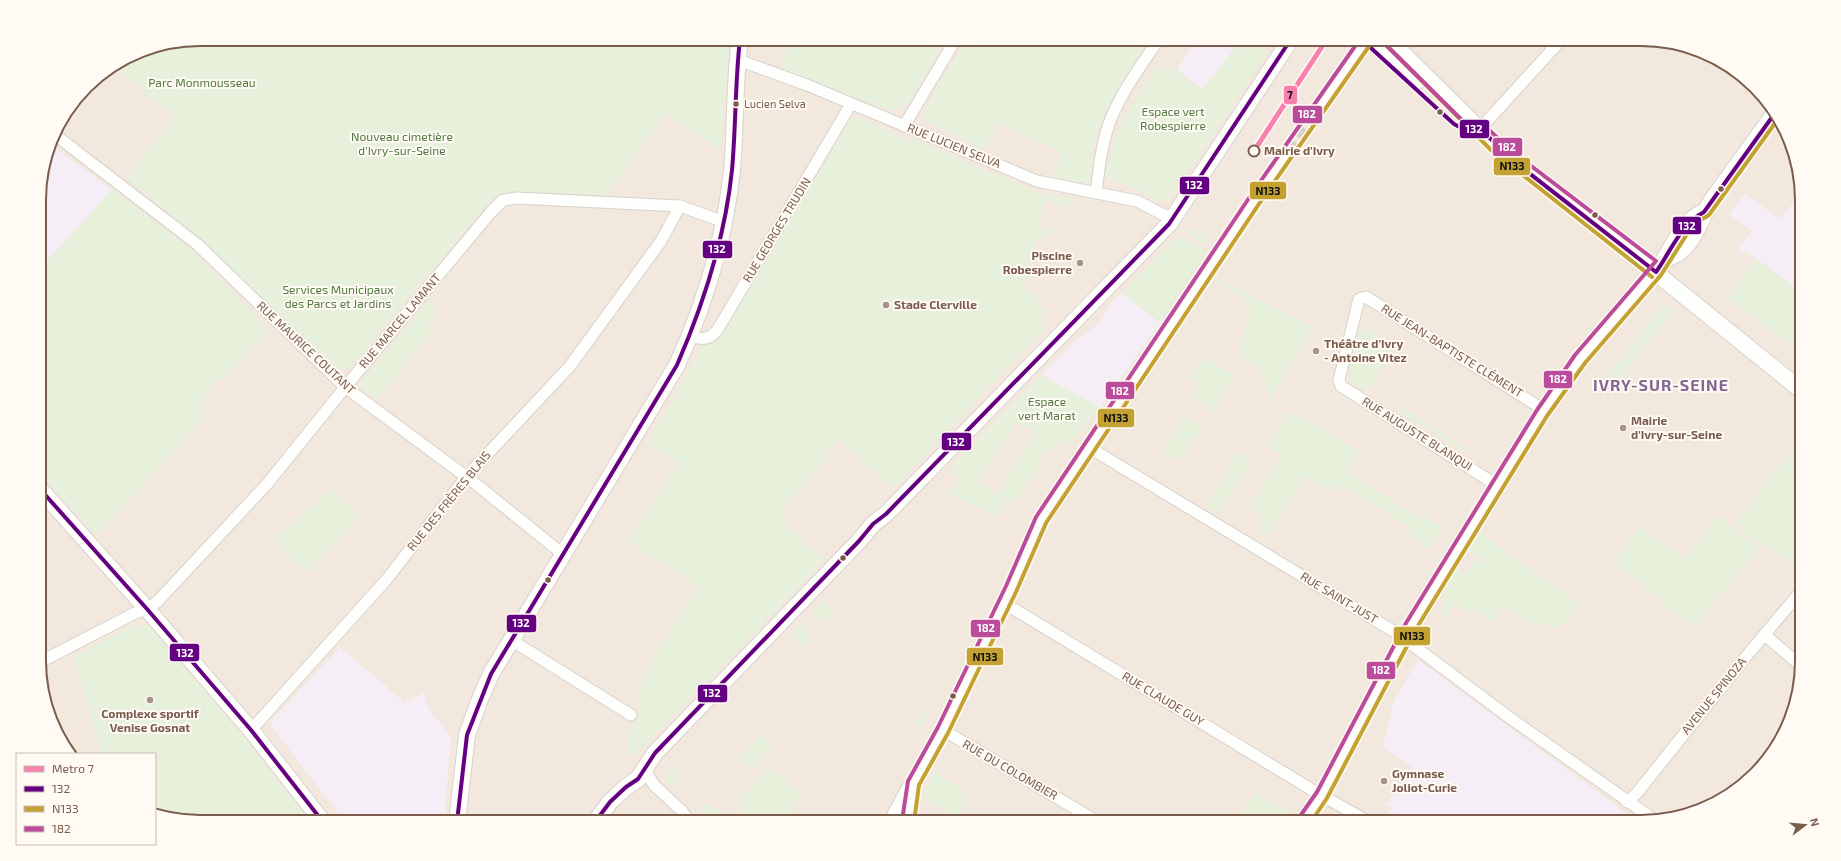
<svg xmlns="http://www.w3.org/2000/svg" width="1841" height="861" font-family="'Exo 2',sans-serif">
	<rect width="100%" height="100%" fill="#f9f5f0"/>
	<polygon fill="#f2e8de" points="200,39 1641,39 1703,51 1739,72 1769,102 1790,138 1801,179 1802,661 1790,723 1769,759 1731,795 1693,814 1651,822 200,822 155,813 155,754 69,754 51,723 40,682 39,189 55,129 94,79 138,51"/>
	<g fill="#f6eef6">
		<polygon points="1197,39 1242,39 1203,89 1177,70"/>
		<polygon points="51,147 54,147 112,190 42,266 40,263 39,189"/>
		<polygon points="1745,193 1779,219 1795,201 1801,198 1801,295 1789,283 1746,251 1744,253 1738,249 1752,231 1729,214"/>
		<polygon points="1127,288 1164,317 1100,408 1041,375 1076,340 1099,323 1113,301"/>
		<polygon points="340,647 394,693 396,698 400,696 403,703 424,693 427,699 425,700 433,716 442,724 451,737 444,822 345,822 272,727 272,720"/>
		<polygon points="1418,660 1638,822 1394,822 1386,817 1393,808 1387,804 1413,768 1383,747 1394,701"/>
	</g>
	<g fill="#e7f0db" fill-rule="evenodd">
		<path d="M200,39H730L720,149L665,115L606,195L507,192L491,198L362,353L348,369L337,370L161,206L126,178L175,117L116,68C135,45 172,45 200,39Z"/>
		<polygon points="791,39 946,39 910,101 894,110 823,87 780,67"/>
		<path d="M967,39H1152C1131,71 1105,104 1095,141C1092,155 1091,170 1089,184L1052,178L1058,167L1059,151L1030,137L1029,138L1000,123L982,150L925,121L922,115Z"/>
		<polygon points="1242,39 1254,39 1267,52 1169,200 1159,201 1142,191 1104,177 1118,130 1156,67 1163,71 1167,66 1207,92 1203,89"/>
		<path d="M859,117L884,128C888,135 900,138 908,141L912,139L1037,192L1073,198L1069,209V206L1045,201L1039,227L1056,231L1036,239L1024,288L1041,304L1036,311L1038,314L1044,307L1048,310L1039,320L1046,327L892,489L840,440L824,456L828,459L783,506L785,508L780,513L785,518L782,521L819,556L821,554L825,559L631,758L626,739L640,713L638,696L647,669L698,587L701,588L628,541L678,463L648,444L703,346L716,343L851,119Z"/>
		<polygon points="112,190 191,250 269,330 222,381 217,378 201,402 206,407 202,411 206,415 97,535 40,473 40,263 43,266"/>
		<polygon points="1192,227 1209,237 1205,244 1188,233"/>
		<polygon points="1176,238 1186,238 1206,252 1159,322 1121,293"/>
		<polygon points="1756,259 1790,283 1801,295 1801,353 1727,298"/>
		<path d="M1215,277L1313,326L1270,400C1266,392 1268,382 1263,374C1256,364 1241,362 1240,347C1239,332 1256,319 1248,303C1242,290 1221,291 1215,277Z"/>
		<polygon points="426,302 438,312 426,328 432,332 377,399 363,389 362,381"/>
		<polygon points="1663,304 1673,311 1616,384 1607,377"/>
		<polygon points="1367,328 1370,330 1370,332 1395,347 1367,391 1352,382 1350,376 1358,330 1364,332"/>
		<polygon points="1203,357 1235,375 1221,394 1223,395 1212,413 1206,408 1205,405 1193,397 1200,383 1191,379"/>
		<path d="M1041,375L1100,408L1067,446L1057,441L1049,451L1045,449L1039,457L1043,460L1015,502L1006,498L996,516L947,494L961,479L949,470ZM1016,422L1036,433L998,493L990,488L987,489L988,487L979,482Z"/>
		<polygon points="1402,407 1467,449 1465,453 1399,411"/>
		<polygon points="1289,412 1305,421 1307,420 1359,452 1346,472 1419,517 1421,514 1442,527 1427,550 1421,546 1424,542 1408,534 1411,528 1339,484 1333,492 1305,476 1268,536 1258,529 1264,517 1250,508 1282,455 1268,446 1285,422 1284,421"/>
		<polygon points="1182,416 1203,428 1197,437 1195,436 1180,461 1163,451"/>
		<polygon points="1801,438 1802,571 1800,573 1773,548 1756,543 1735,523"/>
		<polygon points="1238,452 1251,460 1218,514 1206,506"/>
		<polygon points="331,489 359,516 343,536 307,572 277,545 280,534"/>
		<polygon points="1718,516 1759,548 1693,628 1614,561 1640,526 1684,559"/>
		<polygon points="1479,532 1579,605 1566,623 1562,621 1555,630 1547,623 1545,626 1539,621 1535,626 1505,605 1493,622 1476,609 1471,614 1455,603 1446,617 1440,614 1448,598 1440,592 1456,568 1466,575 1476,559 1481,563 1482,561 1467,550"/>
		<polygon points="822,601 834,612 826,621 823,619 821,621 812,612"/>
		<polygon points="800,624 809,633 807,636 809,638 802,647 789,635"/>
		<polygon points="135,625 149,625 250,745 311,822 200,822 155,813 155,754 102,754 74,656"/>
		<polygon points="922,710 929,713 922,727 916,724"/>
		<polygon points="762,735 773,746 751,770 738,759"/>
		<polygon points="673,767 679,772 679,780 673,786 668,782 667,773"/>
		<polygon points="769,768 801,792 784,822 754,822 740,813 743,808 737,802"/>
		<polygon points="934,772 965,792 964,794 970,798 957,818 922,796"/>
		<path d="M1255,792L1289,812C1272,817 1256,829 1239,818Z"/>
		<polygon points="702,802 736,822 709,822 700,810"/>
	</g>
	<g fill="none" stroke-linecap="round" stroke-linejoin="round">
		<polyline stroke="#d9cfc7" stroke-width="11" stroke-dasharray="11 5.5" stroke-linecap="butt" points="1289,151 1320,103"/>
		<polyline stroke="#d9cfc7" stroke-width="16" stroke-dasharray="16 8" stroke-linecap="butt" points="1542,183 1568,202"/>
		<g stroke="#d7d1cb" stroke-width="13">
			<g id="street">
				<polyline points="1544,39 1554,48"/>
				<polyline points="738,60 807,85 1037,181 1137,201 1172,219"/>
				<polyline points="1320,103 1367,39"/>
				<polyline points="904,126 956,39"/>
				<polyline points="1480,129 1562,39"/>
				<polyline points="54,134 197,244 345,387 472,481 564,555"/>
				<path d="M1096,193C1099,170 1101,146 1109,124C1120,93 1141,66 1159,39"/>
				<path d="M690,336C703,340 710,340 718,329L851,104"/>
				<polyline points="1090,448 1395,632 1510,718 1656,821"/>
				<polyline points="1498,486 1341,386 1339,380 1359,299 1366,297 1544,410"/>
				<polyline points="1004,603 1314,791 1369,822"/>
				<polyline points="1765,635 1801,666"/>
				<polyline points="511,640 631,715"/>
				<polyline points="40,662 135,613 147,609 157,602 267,484 351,380 491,212 503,200 517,198 680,206 724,222"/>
				<polyline points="251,730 387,579 466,477 570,366 661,241 680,206"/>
				<polyline points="943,730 1098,822"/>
				<polyline points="644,769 654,785 682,811 689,822"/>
				<polyline points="1627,802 1637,793 1744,659 1802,590"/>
				<polyline points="889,822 907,788 912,784"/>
				<polyline points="908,822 913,783 943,730 1011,589 1041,520 1258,195 1289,151"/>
			</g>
		</g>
		<g stroke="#d9d2cb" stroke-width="18">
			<g id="secondary">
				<polyline points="1368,39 1417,81"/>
				<polyline points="1388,39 1495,145 1542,183"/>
				<polyline points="1568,202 1801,390"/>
				<path d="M1665,260C1670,257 1677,254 1681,251C1694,241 1703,214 1712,200L1775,113"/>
				<polyline points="40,489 147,609 251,730 323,822"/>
				<path d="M457,822L467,735L480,699L491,674L677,365C705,304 725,237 732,170C736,126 734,82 740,39"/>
				<polyline points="595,822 610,802 626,787 638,779 655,753 859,541 873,524 886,514 1169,224 1291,39"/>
				<path d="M1303,822L1322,795L1411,626L1542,413L1580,359L1656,272C1671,253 1680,221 1704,212"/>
			</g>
		</g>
		<use href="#street" stroke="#fefefd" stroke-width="11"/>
		<use href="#secondary" stroke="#fefefd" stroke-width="16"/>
		<g stroke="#fffaf3" stroke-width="7">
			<g id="bus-1">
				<path d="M1367,39L1372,49L1454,124L1463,129H1480L1520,166L1656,272C1671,251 1680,225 1704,212L1775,113"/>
				<polyline points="40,489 147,609 251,730 323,822"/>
				<path d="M457,822L467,735L491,674L677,365C704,303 725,238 732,170C736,126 735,82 740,39"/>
				<polyline points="595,822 610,802 626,787 638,779 655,753 859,541 873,524 886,514 1169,224 1291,39"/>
			</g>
		</g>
		<g stroke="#fffaf3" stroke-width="7">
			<g id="bus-2">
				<polyline points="1384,43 1491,150 1652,277"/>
				<polyline points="914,822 919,785 948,733 1016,592 1046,523 1263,198 1372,42"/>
				<polyline points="1311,822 1327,798 1416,629 1547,416 1585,363 1661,275 1687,234 1699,221 1709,215 1778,119"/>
			</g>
		</g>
		<g stroke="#fffaf3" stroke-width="7">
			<g id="bus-3">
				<polyline points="1298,819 1317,792 1406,623 1537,410 1575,355 1656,261 1514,153 1488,129 1482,135 1476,134 1384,43"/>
				<polyline points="902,821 908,781 938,727 1006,586 1036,517 1253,192 1360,39"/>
			</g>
		</g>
		<use href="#bus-1" stroke="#640082" stroke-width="4"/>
		<use href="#bus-2" stroke="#c3a232" stroke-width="4"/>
		<use href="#bus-3" stroke="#ba4c9b" stroke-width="4"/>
		<g stroke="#fffaf3" stroke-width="8">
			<polyline id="metro-1" points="1254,151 1327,39"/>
		</g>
		<use href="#metro-1" stroke="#f880af" stroke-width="5"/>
	</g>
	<g fill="#7a5c4d" stroke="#fffaf3" stroke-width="1.5">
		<circle cx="736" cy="104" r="3.5"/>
		<circle cx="1440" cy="112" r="3.5"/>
		<circle cx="1721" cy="189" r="3.5"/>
		<circle cx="1595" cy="215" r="3.5"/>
		<circle cx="843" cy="558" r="3.5"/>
		<circle cx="548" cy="580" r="3.5"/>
		<circle cx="953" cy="696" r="3.5"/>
	</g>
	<circle fill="#fffaf3" stroke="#7a5c4d" stroke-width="2" cx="1254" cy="151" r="5.5"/>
	<g fill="#a69286" stroke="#fffaf3" stroke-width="1.5">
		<circle cx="1080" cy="263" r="4"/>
		<circle cx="886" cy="305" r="4"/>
		<circle cx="1316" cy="351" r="4"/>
		<circle cx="1623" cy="428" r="4"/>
		<circle cx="150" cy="700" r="4"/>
		<circle cx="1384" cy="781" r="4"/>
	</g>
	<g text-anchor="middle" stroke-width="4" stroke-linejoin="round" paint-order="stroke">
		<g font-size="11" fill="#7a5c4d" stroke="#fffaf3" text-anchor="start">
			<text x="744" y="108">Lucien Selva</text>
		</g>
		<g font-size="12" fill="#537a41" stroke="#fffaf3">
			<text x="202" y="87">Parc Monmousseau</text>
			<text x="1173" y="116">Espace vert<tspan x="1173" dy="14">Robespierre</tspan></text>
			<text x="402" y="141">Nouveau cimetière<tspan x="402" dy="14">d'Ivry-sur-Seine</tspan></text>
			<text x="338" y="294">Services Municipaux<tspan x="338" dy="14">des Parcs et Jardins</tspan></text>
			<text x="1047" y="406">Espace<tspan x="1047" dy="14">vert Marat</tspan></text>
		</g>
		<g font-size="12" fill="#7a5c4d" stroke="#fffaf3">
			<text transform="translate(954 146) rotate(22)" y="4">RUE LUCIEN SELVA</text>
			<text transform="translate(777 230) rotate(-59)" y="4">RUE GEORGES TRUDIN</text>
			<text transform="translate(400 321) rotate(-50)" y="4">RUE MARCEL LAMANT</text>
			<text transform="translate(306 348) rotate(43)" y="4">RUE MAURICE COUTANT</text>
			<text transform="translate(1452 351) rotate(32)" y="4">RUE JEAN-BAPTISTE CLÉMENT</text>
			<text transform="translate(1417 434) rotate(32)" y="4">RUE AUGUSTE BLANQUI</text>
			<text transform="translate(449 501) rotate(-51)" y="4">RUE DES FRÈRES BLAIS</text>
			<text transform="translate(1339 598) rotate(31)" y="4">RUE SAINT-JUST</text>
			<text transform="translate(1714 696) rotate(-51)" y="4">AVENUE SPINOZA</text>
			<text transform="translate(1163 699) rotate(31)" y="4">RUE CLAUDE GUY</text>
			<text transform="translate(1010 770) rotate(30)" y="4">RUE DU COLOMBIER</text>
		</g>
		<g font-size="12" font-weight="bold" fill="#7a5c4d" stroke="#fffaf3" text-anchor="start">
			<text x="1264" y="155">Mairie d'Ivry</text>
		</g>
		<g font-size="12" font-weight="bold" fill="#7a5c4d" stroke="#fffaf3" text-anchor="start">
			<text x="1072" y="260" text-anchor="end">Piscine<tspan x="1072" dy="14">Robespierre</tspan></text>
			<text x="894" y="309">Stade Clerville</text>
			<text x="1324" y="348">Théâtre d'Ivry<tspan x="1324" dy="14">- Antoine Vitez</tspan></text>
			<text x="1631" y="425">Mairie<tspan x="1631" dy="14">d'Ivry-sur-Seine</tspan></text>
			<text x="150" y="718" text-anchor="middle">Complexe sportif<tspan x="150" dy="14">Venise Gosnat</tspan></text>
			<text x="1392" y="778">Gymnase<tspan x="1392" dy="14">Joliot-Curie</tspan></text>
		</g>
		<g font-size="16" font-weight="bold" letter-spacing="1" fill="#846695" stroke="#fffaf3">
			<text x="1661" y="391">IVRY-SUR-SEINE</text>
		</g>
	</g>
	<path d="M0 0H1841V861H0ZM200 46H1641A154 154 0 0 1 1795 200V661A154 154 0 0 1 1641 815H200A154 154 0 0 1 46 661V200A154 154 0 0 1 200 46Z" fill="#fffaf3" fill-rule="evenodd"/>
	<path fill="none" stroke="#7a5c4d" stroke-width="2" d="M200 46H1641A154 154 0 0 1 1795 200V661A154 154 0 0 1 1641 815H200A154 154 0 0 1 46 661V200A154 154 0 0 1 200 46Z"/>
	<g stroke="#fffaf3" stroke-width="1.5">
		<rect x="1283" y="85" width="15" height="20" rx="4" fill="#f880af"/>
		<rect x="1292" y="105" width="31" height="19" rx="4" fill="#ba4c9b"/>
		<rect x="1459" y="119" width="31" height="20" rx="4" fill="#640082"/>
		<rect x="1492" y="137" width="31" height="20" rx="4" fill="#ba4c9b"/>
		<rect x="1493" y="157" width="38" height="19" rx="4" fill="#c3a232"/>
		<rect x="1179" y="176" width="31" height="19" rx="4" fill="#640082"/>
		<rect x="1249" y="181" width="38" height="19" rx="4" fill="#c3a232"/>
		<rect x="1672" y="216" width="30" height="19" rx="4" fill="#640082"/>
		<rect x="702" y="240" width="31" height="19" rx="4" fill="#640082"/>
		<rect x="1543" y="370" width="30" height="19" rx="4" fill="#ba4c9b"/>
		<rect x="1105" y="381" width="30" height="19" rx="4" fill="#ba4c9b"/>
		<rect x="1097" y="408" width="38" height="20" rx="4" fill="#c3a232"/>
		<rect x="941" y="432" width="31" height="19" rx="4" fill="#640082"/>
		<rect x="506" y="614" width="31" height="19" rx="4" fill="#640082"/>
		<rect x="970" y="619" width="31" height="19" rx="4" fill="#ba4c9b"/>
		<rect x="1393" y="626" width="38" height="20" rx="4" fill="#c3a232"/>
		<rect x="169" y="643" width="31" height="19" rx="4" fill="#640082"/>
		<rect x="966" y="647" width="38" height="19" rx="4" fill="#c3a232"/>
		<rect x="1366" y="661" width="30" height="19" rx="4" fill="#ba4c9b"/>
		<rect x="697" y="684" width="31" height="19" rx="4" fill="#640082"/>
	</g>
	<g font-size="11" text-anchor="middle" font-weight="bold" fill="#fff">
		<text x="1307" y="118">182</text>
		<text x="1474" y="133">132</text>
		<text x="1507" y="151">182</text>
		<text x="1194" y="189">132</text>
		<text x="1687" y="230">132</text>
		<text x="717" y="253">132</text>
		<text x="1558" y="383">182</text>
		<text x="1120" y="395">182</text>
		<text x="956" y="446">132</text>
		<text x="521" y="627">132</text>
		<text x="986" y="632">182</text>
		<text x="185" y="657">132</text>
		<text x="1381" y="674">182</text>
		<text x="712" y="697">132</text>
	</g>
	<g font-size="11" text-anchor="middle" font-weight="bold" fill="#111">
		<text x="1290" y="99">7</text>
		<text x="1512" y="170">N133</text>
		<text x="1268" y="195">N133</text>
		<text x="1116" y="422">N133</text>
		<text x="1412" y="640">N133</text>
		<text x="985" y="661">N133</text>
	</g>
	<rect x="16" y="753" width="140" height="92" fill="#fffaf3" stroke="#cabbb1"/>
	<rect x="24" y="766" width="20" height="6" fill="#f880af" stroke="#cabbb1"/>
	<text x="52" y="773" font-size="12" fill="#7a5c4d">Metro 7</text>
	<rect x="24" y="786" width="20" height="6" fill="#640082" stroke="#cabbb1"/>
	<text x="52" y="793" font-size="12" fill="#7a5c4d">132</text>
	<rect x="24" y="806" width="20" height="6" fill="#c3a232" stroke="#cabbb1"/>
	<text x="52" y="813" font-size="12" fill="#7a5c4d">N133</text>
	<rect x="24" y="826" width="20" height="6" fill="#ba4c9b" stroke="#cabbb1"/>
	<text x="52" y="833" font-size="12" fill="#7a5c4d">182</text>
	<g transform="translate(1805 825) rotate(74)" stroke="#fffaf3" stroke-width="3" paint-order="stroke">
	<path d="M0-3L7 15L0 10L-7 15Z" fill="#7a5c4d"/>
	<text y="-6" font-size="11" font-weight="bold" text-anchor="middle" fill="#7a5c4d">N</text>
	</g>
</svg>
